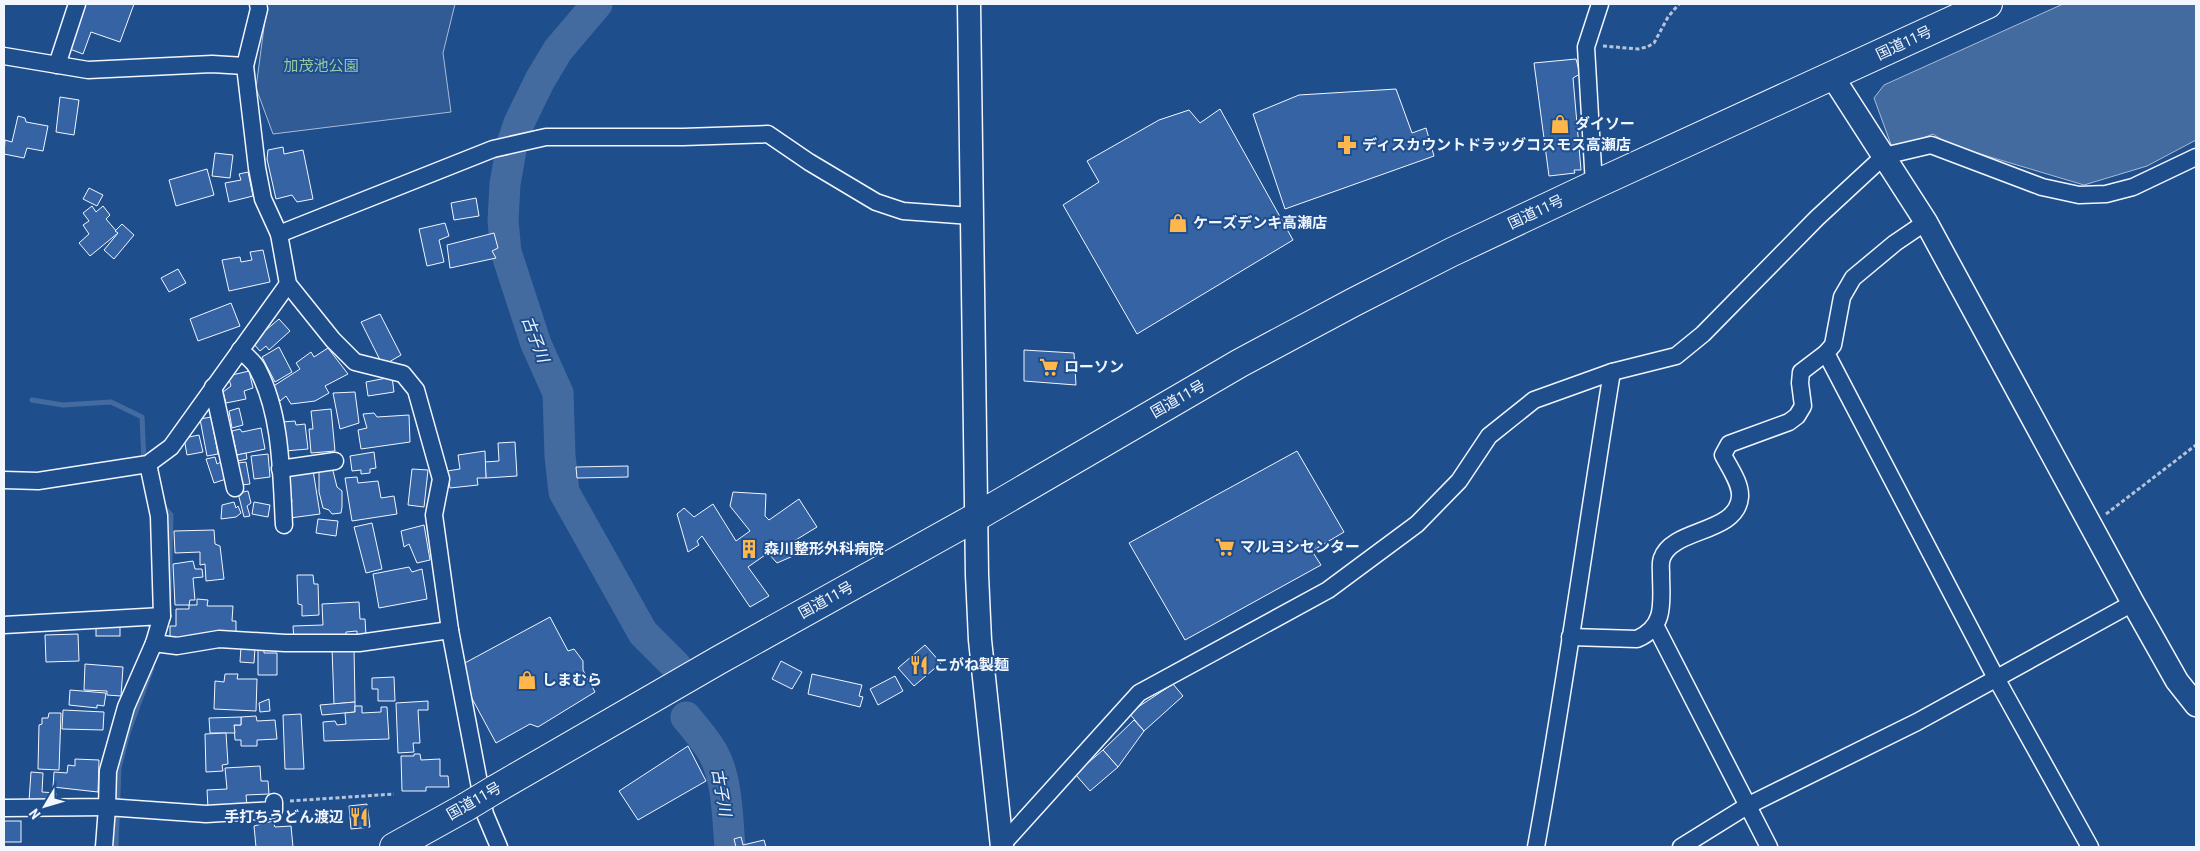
<svg xmlns="http://www.w3.org/2000/svg" width="2200" height="851" font-family="'Roboto Condensed','Noto Sans JP',sans-serif">
	<rect width="100%" height="100%" fill="#1f4e8c"/>
	<polygon fill="#305b95" stroke="#a8bbd7" points="267,4 455,4 443,53 451,112 273,134 256,88"/>
	<polygon fill="#446ba0" stroke="#a8bbd7" points="2063,4 2196,4 2196,140 2147,166 2084,185 1950,145 1933,134 1893,150 1874,98 1884,85"/>
	<g fill="none" stroke-linecap="round" stroke-linejoin="round">
		<g stroke="#446ba0" stroke-width="5">
			<polyline points="32,400 63,405 111,402 142,417 144,462"/>
			<polyline points="162,505 171,515 169,598"/>
			<polyline points="116,847 119,768 128,733 152,668"/>
		</g>
		<g stroke="#446ba0" stroke-width="31">
			<polyline points="597,4 558,50 540,80 519,123 512,144 505,184 503,221 506,252 536,344 558,393 560,456 564,492 643,633 676,666"/>
			<path d="M686,717C694,727 703,737 710,748C728,775 727,815 730,847"/>
		</g>
	</g>
	<g fill="#3563a3" stroke="#f2f6ff">
		<polygon points="82,4 134,4 120,42 91,32 83,54 67,48"/>
		<polygon points="1576,59 1580,74 1573,78 1581,170 1574,170 1575,173 1549,176 1534,63"/>
		<polygon points="1396,89 1412,133 1426,128 1434,156 1285,209 1253,114 1299,95"/>
		<polygon points="60,97 79,100 74,135 56,132"/>
		<polygon points="1220,109 1293,240 1137,334 1063,205 1099,182 1087,161 1159,120 1189,110 1200,123"/>
		<polygon points="18,116 25,118 26,122 48,126 43,151 27,148 24,158 4,154 5,140 12,142"/>
		<polygon points="283,147 284,154 303,150 313,199 297,202 292,195 276,199 267,159 268,150"/>
		<polygon points="215,153 233,155 230,178 212,176"/>
		<polygon points="207,169 214,195 176,206 169,180"/>
		<polygon points="248,172 253,196 229,202 225,183 241,180 239,174"/>
		<polygon points="89,188 103,195 97,206 83,199"/>
		<polygon points="476,198 479,216 454,220 451,203"/>
		<polygon points="92,206 96,212 103,206 110,215 106,219 118,233 90,256 79,243 89,234 83,225 89,221 83,213"/>
		<polygon points="445,223 449,236 439,240 444,262 427,266 419,229"/>
		<polygon points="122,224 134,235 114,259 104,250 118,233 115,231"/>
		<polygon points="494,233 498,248 492,251 496,258 450,268 447,245"/>
		<polygon points="263,250 270,282 229,291 222,260 240,257 241,262 252,260 250,252"/>
		<polygon points="178,269 186,283 169,292 161,278"/>
		<polygon points="231,303 240,326 198,341 190,319"/>
		<polygon points="380,314 401,355 389,362 380,360 361,322"/>
		<polygon points="279,319 290,331 269,350 266,346 260,351 252,342"/>
		<polygon points="279,347 292,372 275,382 262,357"/>
		<polygon points="328,348 348,374 325,386 329,393 315,401 291,404 286,396 280,401 272,387 300,369 296,363 311,352 314,357"/>
		<polygon points="1024,350 1074,353 1076,385 1024,381"/>
		<polygon points="249,371 253,388 244,391 246,399 226,403 223,392 231,386 228,376"/>
		<polygon points="392,377 394,392 368,396 366,382"/>
		<polygon points="355,392 359,423 340,429 333,393"/>
		<polygon points="239,408 243,425 232,428 229,411"/>
		<polygon points="331,409 335,451 311,453 309,429 313,429 311,411"/>
		<polygon points="374,413 377,417 409,415 410,442 361,449 358,430 367,428 363,414"/>
		<polygon points="211,417 218,454 207,456 200,419"/>
		<polygon points="295,421 296,425 305,424 308,449 285,451 282,422"/>
		<polygon points="261,428 265,449 237,455 232,431 240,429 242,432"/>
		<polygon points="199,435 203,452 187,455 184,438"/>
		<polygon points="515,442 517,476 486,478 485,462 499,461 498,443"/>
		<polygon points="485,451 486,478 477,478 478,485 450,488 447,471 460,469 458,455"/>
		<polygon points="1297,451 1344,532 1312,551 1321,565 1185,640 1129,543"/>
		<polygon points="374,452 376,468 370,469 370,473 361,474 361,470 352,471 350,456"/>
		<polygon points="246,453 247,459 238,461 237,455"/>
		<polygon points="268,454 270,477 254,479 251,456"/>
		<polygon points="215,457 217,464 221,462 226,479 214,483 206,459"/>
		<polygon points="246,462 250,484 242,485 238,463"/>
		<polygon points="628,466 628,477 577,478 576,467"/>
		<polygon points="332,467 337,487 342,491 342,507 341,513 332,514 329,510 323,508 319,492 319,469"/>
		<polygon points="412,469 428,470 424,507 408,505"/>
		<polygon points="313,470 320,514 290,518 288,503 292,502 288,474"/>
		<polygon points="357,477 358,483 378,481 381,498 394,496 397,514 352,521 345,478"/>
		<polygon points="248,491 251,503 247,506 250,516 244,517 238,493"/>
		<polygon points="733,492 766,494 765,516 769,520 799,499 817,527 786,546 793,556 777,563 768,553 748,567 769,596 750,607 702,536 697,541 699,545 688,552 677,514 684,508 694,517 713,504 736,541 750,531 730,506"/>
		<polygon points="234,502 236,508 238,506 241,513 236,517 221,519 222,505"/>
		<polygon points="254,502 270,505 268,517 252,514"/>
		<polygon points="318,519 338,521 336,536 316,533"/>
		<polygon points="372,523 382,569 366,573 354,527"/>
		<polygon points="424,525 430,560 417,563 409,544 404,547 401,531"/>
		<polygon points="214,530 215,544 220,546 224,579 206,581 205,564 200,565 200,552 175,553 174,531"/>
		<polygon points="193,561 195,569 202,569 203,577 193,578 195,600 190,600 189,605 175,605 173,564"/>
		<polygon points="409,567 412,572 422,569 427,599 379,608 373,574"/>
		<polygon points="297,575 313,575 314,584 318,584 319,615 302,616 302,605 298,604"/>
		<polygon points="197,599 208,600 207,606 233,606 232,621 236,621 236,636 190,635 190,640 170,640 170,626 176,626 176,609 189,609 189,605 197,605"/>
		<polygon points="359,602 360,619 365,619 366,635 357,636 357,631 346,632 346,639 294,641 293,626 323,625 322,604"/>
		<polygon points="550,617 568,651 574,649 583,661 583,670 595,692 538,727 530,724 496,743 468,691 463,664"/>
		<rect x="96" y="625" width="24" height="11"/>
		<polygon points="78,634 79,661 46,662 45,635"/>
		<polygon points="925,645 941,663 914,686 898,668"/>
		<polygon points="241,647 255,648 254,663 240,662"/>
		<polygon points="332,648 354,648 355,702 334,704"/>
		<polygon points="258,649 264,649 264,653 277,653 277,675 258,675"/>
		<polygon points="781,661 802,672 792,689 772,679"/>
		<polygon points="85,664 123,667 121,696 107,695 107,691 84,690"/>
		<polygon points="225,674 238,674 237,679 257,679 256,711 214,709 215,681 224,682"/>
		<polygon points="812,674 862,685 859,696 863,697 860,707 808,694"/>
		<polygon points="895,676 903,691 878,705 870,689"/>
		<polygon points="394,677 395,701 378,701 378,689 372,689 372,678"/>
		<polygon points="1173,684 1183,696 1144,731 1129,713"/>
		<polygon points="70,690 106,693 104,706 97,705 97,708 69,705"/>
		<polygon points="269,699 270,711 260,712 259,703"/>
		<polygon points="428,701 428,710 418,710 420,743 413,743 414,752 398,753 396,703"/>
		<polygon points="355,702 355,712 322,715 320,705"/>
		<polygon points="355,706 362,706 362,713 381,712 381,707 387,707 389,739 324,741 323,722 335,721 337,725 346,724 345,713 355,712"/>
		<polygon points="63,710 104,712 103,730 62,729"/>
		<polygon points="49,713 61,713 59,770 38,769 39,725 42,724 42,718 48,718"/>
		<polygon points="301,714 304,769 285,769 283,715"/>
		<polygon points="256,716 257,721 275,720 277,739 257,740 257,746 241,746 241,740 235,740 234,725 241,725 241,717"/>
		<polygon points="241,717 241,725 234,725 235,733 210,733 209,718"/>
		<polygon points="1134,720 1144,731 1118,767 1103,750"/>
		<polygon points="226,733 228,764 222,765 223,771 206,772 205,734"/>
		<polygon points="688,746 706,781 638,820 619,791"/>
		<polygon points="1103,750 1118,767 1090,791 1075,774"/>
		<polygon points="414,754 420,754 421,760 440,759 440,776 448,776 449,787 426,787 426,791 402,791 401,756 414,756"/>
		<polygon points="75,759 99,760 98,792 53,787 54,772 67,773 68,765 75,766"/>
		<polygon points="260,766 261,781 268,781 269,794 246,795 247,806 208,808 207,790 227,789 225,768"/>
		<polygon points="31,772 43,773 42,792 56,793 55,803 29,801"/>
		<polygon points="367,804 370,827 351,829 349,806"/>
		<rect x="4" y="821" width="17" height="21"/>
		<polygon points="273,821 275,827 291,826 293,847 256,847 254,826"/>
		<polygon points="741,837 743,845 764,840 766,847 736,847 734,839"/>
	</g>
	<g fill="none" stroke-linecap="round" stroke-linejoin="round">
		<g stroke="#f2f6ff" stroke-width="19">
			<g id="street">
				<polyline points="258,4 259,9 245,66 257,168 263,199 279,234 288,284 333,340 355,362 403,374 416,390 441,479 434,515 450,630 485,814 499,847"/>
				<polyline points="4,56 88,70 212,64 245,66"/>
				<polyline points="57,65 77,4"/>
				<polyline points="1594,185 1586,47 1600,4"/>
				<polyline points="279,234 493,149 546,137 683,137 768,134 809,162 876,202 903,211 971,216"/>
				<path d="M240,350C246,356 255,362 258,370C282,416 281,474 284,525"/>
				<polyline points="1826,353 1996,678 2090,847"/>
				<polyline points="213,387 235,488"/>
				<polyline points="148,464 159,516 162,616"/>
				<polyline points="280,469 335,461"/>
				<polyline points="4,480 38,481 148,464 171,447 288,284"/>
				<polyline points="4,625 162,616 154,643 177,646 219,639 285,643 359,643 450,630"/>
				<polyline points="1656,627 1769,847"/>
				<path d="M1570,637L1637,639C1667,626 1661,601 1661,573C1661,569 1660,563 1662,558C1672,528 1737,534 1740,497C1741,483 1729,467 1723,455L1729,444L1789,422L1797,416L1803,406L1800,383L1801,372L1826,353L1833,345L1842,297L1853,278L1895,243L1926,222"/>
				<polyline points="4,808 107,807 108,771 126,707 154,643"/>
				<polyline points="104,847 107,807 206,814 274,810 274,802"/>
				<polyline points="1000,847 1139,693 1328,590 1417,524 1459,481 1489,436 1534,400 1612,372 1676,356 1703,334 1817,218 1884,156 1931,145 2042,187 2079,195 2106,194 2133,187 2196,157"/>
				<path d="M1536,847C1565,689 1586,530 1612,372"/>
				<polyline points="1681,847 1747,806 1917,722 2133,603"/>
			</g>
		</g>
		<g stroke="#f2f6ff" stroke-width="25">
			<g id="secondary">
				<polyline points="969,4 977,575 980,640 1002,847"/>
				<polyline points="1832,76 1926,222 2133,603 2177,681 2196,705"/>
			</g>
		</g>
		<g stroke="#f2f6ff" stroke-width="30">
			<g id="highway">
				<polyline points="494,790 719,660 976,517 1240,363 1354,302 1452,252 1594,185 1988,4"/>
				<polyline points="394,847 466,807"/>
			</g>
		</g>
		<g stroke="#b3c4dc" stroke-width="3" stroke-dasharray="4 2.5" stroke-linecap="butt">
			<polyline points="1603,46 1638,49 1647,47 1654,43 1668,17 1679,4"/>
			<polyline points="2106,514 2196,445"/>
			<polyline points="290,801 394,794"/>
		</g>
		<use href="#street" stroke="#1f4e8c" stroke-width="16"/>
		<use href="#secondary" stroke="#1f4e8c" stroke-width="22"/>
		<use href="#highway" stroke="#1f4e8c" stroke-width="28"/>
		<g stroke="#f2f6ff" stroke-width="30" stroke-linecap="butt">
			<polyline id="highway-bridge" points="466,807 494,790"/>
		</g>
		<use href="#highway-bridge" stroke="#1f4e8c" stroke-width="28"/>
	</g>
	<defs>
		<g id="shop-bare" transform="scale(1.5)"><path d="M-5-2.5h2.3a2.7 3.5 0 0 1 5.4 0H5L5.5 6h-11ZM-1.5-2.5h3a1.5 2.3 0 0 0-3 0Z" fill="#ffb74d" stroke="#1f4e8c" stroke-width="2.5" paint-order="stroke"/></g>
		<g id="pharmacy-bare" transform="scale(1.5)"><path d="M-2-6h4v4h4v4h-4v4h-4v-4h-4v-4h4Z" fill="#ffb74d" stroke="#1f4e8c" stroke-width="2.5" paint-order="stroke"/></g>
		<g id="supermarket-bare" transform="scale(1.5)"><path d="M-6-5.5h2.5l.6 2H6L4.5 2H-2.5L-4.4-4H-6ZM-1.5 3.2a1.3 1.3 0 1 0 .1 0ZM3 3.2a1.3 1.3 0 1 0 .1 0Z" fill="#ffb74d" stroke="#1f4e8c" stroke-width="2.5" paint-order="stroke"/></g>
		<g id="building-bare" transform="scale(1.5)"><path d="M-4-6H4V6H1V3H-1V6H-4ZM-2.5-4.3h1.7v1.8h-1.7ZM.8-4.3h1.7v1.8H.8ZM-2.5-1h1.7V.8h-1.7ZM.8-1h1.7V.8H.8Z" fill="#ffb74d" stroke="#1f4e8c" stroke-width="2.5" paint-order="stroke"/></g>
		<g id="restaurant-bare" transform="scale(1.5)"><path d="M-5-6h1v4h1v-4h1v4h1v-4h1v5L-1.5 .5V6h-2V.5L-5-1ZM5-6V6H3V1.5H1.5Q1.5-4 5-6Z" fill="#ffb74d" stroke="#1f4e8c" stroke-width="2.5" paint-order="stroke"/></g>
	</defs>
	<g fill-rule="evenodd">
		<use href="#shop-bare" x="1560" y="124"/>
		<use href="#pharmacy-bare" x="1347" y="145"/>
		<use href="#shop-bare" x="1178" y="223"/>
		<use href="#supermarket-bare" x="1049" y="367"/>
		<use href="#supermarket-bare" x="1225" y="547"/>
		<use href="#building-bare" x="749" y="549"/>
		<use href="#restaurant-bare" x="919" y="665"/>
		<use href="#shop-bare" x="527" y="680"/>
		<use href="#restaurant-bare" x="359" y="817"/>
	</g>
	<g text-anchor="middle" stroke-width="4" stroke-linejoin="round" paint-order="stroke">
		<g font-size="15" fill="#f2f6ff" stroke="#1f4e8c">
			<text transform="translate(1904 43) rotate(-25)" y="5">国道11号</text>
			<text transform="translate(1536 212) rotate(-25)" y="5">国道11号</text>
			<text transform="translate(1178 399) rotate(-30)" y="5">国道11号</text>
			<text transform="translate(826 600) rotate(-29)" y="5">国道11号</text>
			<text transform="translate(474 801) rotate(-30)" y="5">国道11号</text>
		</g>
		<g font-size="15" fill="#97c8a6" stroke="#1f4e8c">
			<text x="321" y="71">加茂池公園</text>
		</g>
		<g font-size="15" font-weight="bold" fill="#f2f6ff" stroke="#1f4e8c" text-anchor="start">
			<text x="1575" y="129">ダイソー</text>
			<text x="1362" y="150">ディスカウントドラッグコスモス高瀬店</text>
			<text x="1193" y="228">ケーズデンキ高瀬店</text>
			<text x="1064" y="372">ローソン</text>
			<text x="1240" y="552">マルヨシセンター</text>
			<text x="764" y="554">森川整形外科病院</text>
			<text x="934" y="670">こがね製麺</text>
			<text x="542" y="685">しまむら</text>
			<text x="344" y="822" text-anchor="end">手打ちうどん渡辺</text>
		</g>
		<g font-size="16" font-style="italic" fill="#f2f6ff" stroke="#1f4e8c">
			<text transform="translate(536 339) rotate(69)" y="6">古子川</text>
			<text transform="translate(722 792) rotate(80)" y="6">古子川</text>
		</g>
	</g>
	<rect width="2200" height="851" fill="none" stroke="#f2f6ff" stroke-width="10"/>
	<g transform="translate(45 806) rotate(232)" stroke="#1f4e8c" stroke-width="4" paint-order="stroke">
	<path d="M0-4L9 19L0 12L-9 19Z" fill="#f2f6ff"/>
	<text y="-8" font-size="14" font-weight="bold" text-anchor="middle" fill="#f2f6ff">N</text>
	</g>
</svg>
